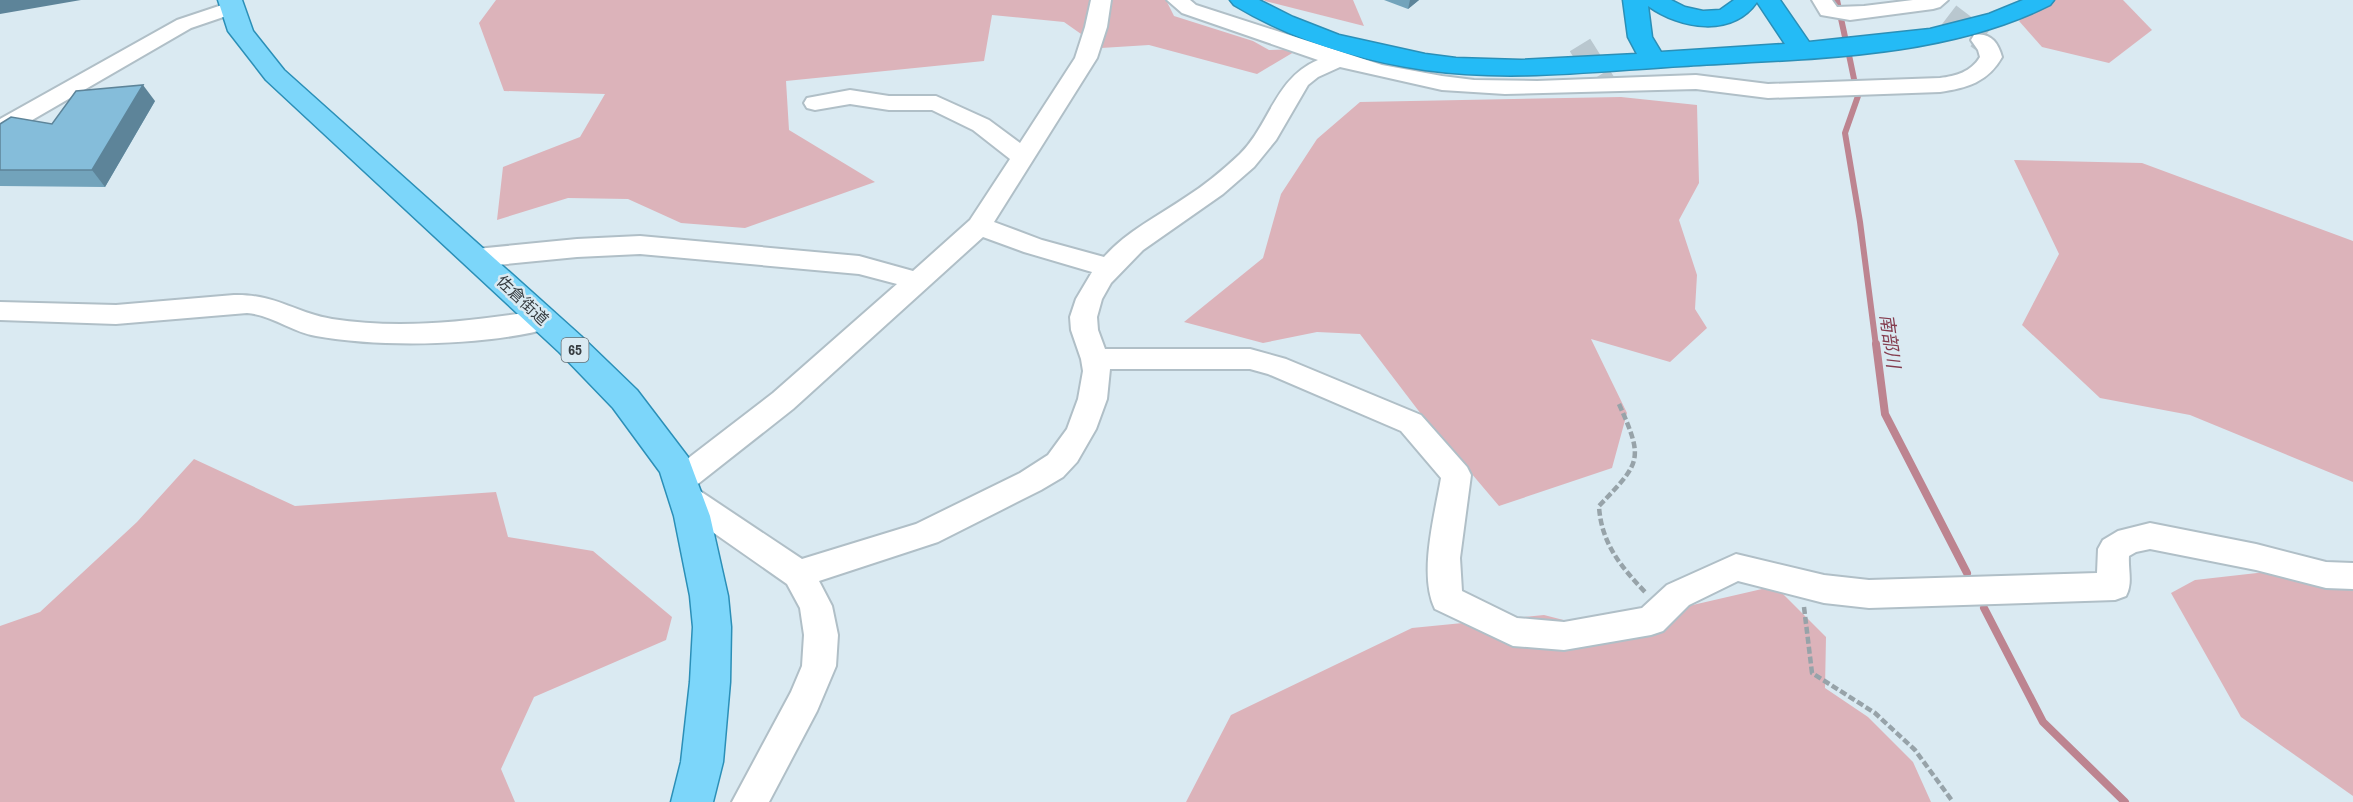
<svg xmlns="http://www.w3.org/2000/svg" width="2353" height="802" font-family="'Archivo Narrow','Noto Sans JP',sans-serif">
	<rect width="100%" height="100%" fill="#daeaf2"/>
	<g fill="#dcb3ba">
		<polygon points="496,0 1166,0 1174,16 1253,41 1269,50 1299,49 1257,74 1149,45 1101,48 1064,22 992,15 984,61 786,81 789,130 875,182 745,228 681,223 628,199 568,198 497,220 503,167 580,137 605,94 504,91 479,23"/>
		<polygon points="1264,0 1353,0 1364,26 1265,1"/>
		<polygon points="2047,0 2123,0 2152,30 2109,63 2042,47 2019,21"/>
		<polygon points="1621,97 1697,105 1699,183 1679,220 1697,275 1695,309 1707,328 1670,362 1591,339 1627,413 1612,468 1499,506 1421,414 1360,334 1317,332 1263,343 1184,322 1263,258 1281,194 1317,139 1360,102"/>
		<polygon points="2014,160 2142,163 2353,241 2353,482 2190,415 2100,398 2022,325 2059,254"/>
		<polygon points="194,459 295,506 496,492 508,537 593,551 672,617 666,640 534,697 501,769 515,802 0,802 0,626 40,612 137,522"/>
		<polygon points="2353,562 2353,796 2241,717 2171,593 2195,580"/>
		<polygon points="1775,586 1826,637 1825,688 1868,717 1913,762 1931,802 1186,802 1231,715 1412,628 1544,615 1622,635 1684,607"/>
	</g>
	<g fill="none" stroke-linecap="round" stroke-linejoin="round">
		<g stroke="#bd8490" stroke-width="6">
			<polyline points="1837,0 1845,37"/>
			<polyline points="1849,55 1854,79"/>
			<polyline points="1858,96 1845,133 1860,222 1876,346"/>
		</g>
		<g stroke="#bd8490" stroke-width="8">
			<polyline points="1876,344 1885,414 1967,573"/>
			<polyline points="1984,608 2043,722 2125,802"/>
		</g>
		<g stroke="#b9c7cf" stroke-width="24" stroke-dasharray="24 12" stroke-linecap="butt">
			<polyline points="1949,15 1982,40"/>
			<polyline points="1580,45 1605,85"/>
		</g>
		<g stroke="#b0bfc7" stroke-width="4">
			<g id="minor">
				<path d="M1091,0H1111L1107,27L1097,58L994,222L1042,240L1104,257C1126,232 1158,216 1186,197C1205,185 1223,170 1240,154C1270,124 1275,78 1318,60L1182,13L1167,0H1190L1196,5L1382,65L1442,76L1474,80L1537,81L1696,75L1768,84L1940,78C1956,76 1971,72 1980,57L1978,50L1971,40L1974,35C1990,32 1998,42 2002,57C1988,82 1967,88 1940,92L1768,98L1696,89L1505,94L1442,90L1340,67L1318,77L1308,85L1276,140L1254,167L1223,194L1143,250L1111,283L1102,299L1097,317L1098,330L1105,349H1250L1286,359L1421,415L1467,467L1471,475L1460,558L1462,591L1517,618L1564,622L1642,608L1667,585L1736,554L1824,575L1869,580L2097,573L2098,549L2103,540L2118,531L2150,523L2256,544L2326,562L2353,563V589L2326,588L2256,570L2150,549L2136,552L2129,556C2128,570 2133,583 2126,596L2115,600L1869,608L1824,603L1738,581L1689,605L1663,631L1651,635L1564,650L1513,646L1435,609C1418,575 1435,514 1441,478L1401,431L1268,374L1250,369H1110L1107,399L1096,429L1077,462L1063,477L1041,490L938,542L819,581L832,606L838,635L836,666L817,711L769,802H732L791,692L802,666L804,635L800,608L787,584L674,505L670,496L673,491L669,489L665,481L669,473L773,393L897,284L859,274L640,254L577,257L476,267L467,264L463,258L467,252L476,249L577,239L640,236L859,256L913,271L970,220L1010,159L973,130L932,110H889L850,104L815,110L807,108L804,103L807,98L850,90L889,96H936L989,120L1020,143L1075,58L1085,27ZM983,237L1024,252L1092,272L1076,299L1070,317L1071,330L1081,359L1083,371L1078,399L1067,429L1048,455L1020,473L916,524L802,559L694,487L793,409Z"/>
				<polygon points="1812,0 1832,0 1837,7 1864,6 1913,0 1948,0 1940,7 1933,9 1850,20 1821,15"/>
				<polygon points="231,2 238,4 241,8 238,12 191,28 8,134 0,136 0,119 177,20"/>
				<path d="M234,295C276,294 295,313 332,319C402,330 474,321 544,310L554,313L557,320L554,327C489,346 382,348 316,336C292,332 272,315 247,313L116,324L0,320V302L116,305Z"/>
			</g>
		</g>
		<g stroke="#2b8fb7" stroke-width="3">
			<polygon id="major" points="218,0 242,0 253,31 284,70 581,336 637,390 688,457 710,516 728,596 731,627 730,682 723,762 713,802 671,802 681,762 690,682 693,627 690,596 674,516 660,472 613,408 559,352 266,80 228,31"/>
		</g>
		<g stroke="#2b8fb7" stroke-width="3">
			<path id="highway" d="M1230,0H1259L1293,17L1339,35L1425,54L1456,58L1521,60L1637,54L1628,37L1623,0H1671L1685,7L1703,11L1720,10L1734,0H1780L1809,42L1930,29L1989,14L2023,0H2054L2050,5C1940,60 1804,58 1683,66C1597,71 1511,82 1425,70C1358,60 1292,40 1234,5ZM1757,2L1785,44L1661,52L1652,37L1648,6C1680,29 1732,38 1757,2Z"/>
		</g>
		<g stroke="#97a3a9" stroke-width="4.5" stroke-dasharray="7 3" stroke-linecap="butt">
			<path d="M1619,404C1644,460 1641,462 1599,506C1601,543 1621,567 1646,593"/>
			<polyline points="1804,607 1812,673 1875,713 1915,750 1953,802"/>
		</g>
		<use href="#minor" fill="#fff" fill-rule="evenodd"/>
		<use href="#major" fill="#7cd6fa" fill-rule="evenodd"/>
		<use href="#highway" fill="#24bbf6" fill-rule="evenodd"/>
	</g>
	<g fill="#72a3bb">
		<polygon points="1384,0 1419,0 1408,9"/>
		<polygon points="155,101 105,187 0,186 0,124 52,124"/>
	</g>
	<g fill="#5d8499">
		<polygon points="0,0 81,0 0,14"/>
		<polygon points="1410,0 1419,0 1408,9"/>
		<polygon points="143,85 155,101 105,187 92,170"/>
	</g>
	<polygon fill="#85bdda" stroke="#5d8499" stroke-width="1.5" points="143,85 92,170 0,170 0,124 11,117 52,124 76,91"/>
	<g text-anchor="middle" stroke-width="5" stroke-linejoin="round" paint-order="stroke">
		<rect fill="#daeaf2" stroke="#687176" stroke-width="1.5" x="561.5" y="338" width="27" height="24" rx="4.5"/>
		<g font-size="15" font-weight="bold" fill="#373d41">
			<text x="575" y="355">65</text>
		</g>
		<g font-size="16" fill="#373d41" stroke="#daeaf2">
			<text transform="translate(523 300) rotate(43)" y="6">佐倉街道</text>
		</g>
		<g font-size="18" font-style="italic" fill="#843c4e" stroke="#daeaf2">
			<text transform="translate(1890 341) rotate(82)" y="6">南部川</text>
		</g>
	</g>
</svg>
